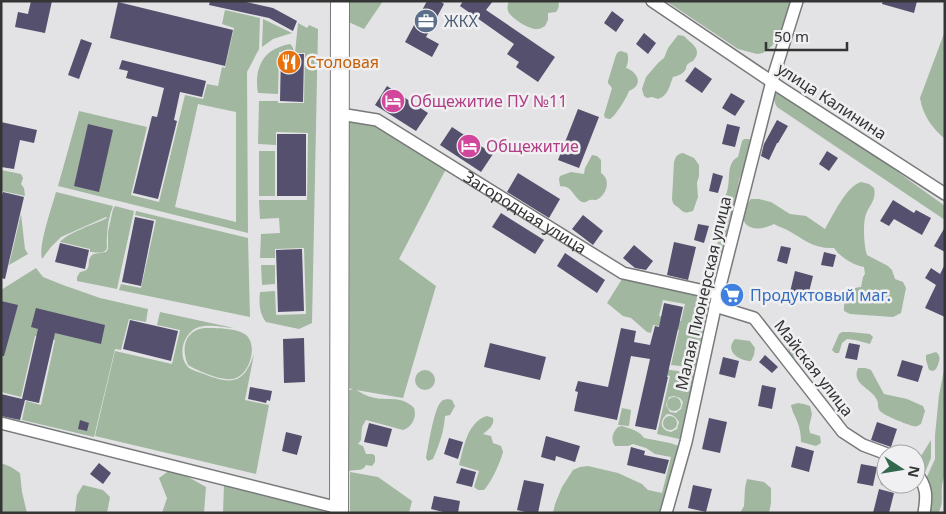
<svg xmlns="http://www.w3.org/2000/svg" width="946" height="514" font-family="'Noto Sans',sans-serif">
	<rect width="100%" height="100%" fill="#e3e3e5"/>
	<g fill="#a1b7a0" fill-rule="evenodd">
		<polygon points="342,1 383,1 364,29 342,19"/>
		<path d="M509,1H558C560,6 558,9 556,12L548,13V20L545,26C542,28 540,29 537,29C530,30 513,19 509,13C507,9 507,6 509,1Z"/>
		<polygon points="666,1 791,1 785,22 778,36 772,46 763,53 757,54 738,49"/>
		<path d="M225,10L260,18L259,49L247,72L248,233L58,186L79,111L147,127L131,195L159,202L185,95L203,99L207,84L218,86L222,67L225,68L234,28L222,24ZM198,104L236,112V222L175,207Z"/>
		<polygon points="263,19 292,33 273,39 262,47"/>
		<path d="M298,23L307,28L309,25L318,29L312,323L299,329L266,322C259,313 259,303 260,292L275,291L276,315L306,314L304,248L275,249V258H260L261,234L280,233L279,218L260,219L259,200H307L308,133L276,132V145L258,144L259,101H278V103H304L305,53H295Z"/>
		<path d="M945,31V139C931,127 923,115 920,98Z"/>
		<path d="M678,35L684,36C690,43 704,49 693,61C691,62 688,63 687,65C686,66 686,68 686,69C683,74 678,76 673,77C669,87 668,96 658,99L652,97L647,98L644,96L642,89L646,77L658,63L664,58L668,48Z"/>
		<path d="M290,44L292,46L294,51L279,52L278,94L258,93C254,67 263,49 290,44Z"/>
		<path d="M621,51L627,53C629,57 628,64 626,68C638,72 644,85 629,91C627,97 615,117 610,119C608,119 607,118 605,118L604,115L612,88L608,83V81L616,55L618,52Z"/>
		<path d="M776,88H781L945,206V220L777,107C773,101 774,95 776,88Z"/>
		<path d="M342,116L376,122L447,167L399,259L436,286L403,398L356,390C360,392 366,396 371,397C387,402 400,394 414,408C417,417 412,427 403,430L366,420L362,427L361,440L358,444L363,446L366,454H373L375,456V462L372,466L366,465C363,472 355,469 349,471L347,470L346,391L353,389L341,387Z"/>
		<path d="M744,139H749L750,140L746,163L739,180L735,204L728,223L723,255L720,258L718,259L712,256V255L718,242V233L723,211L721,205C724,200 727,193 728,187C730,177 727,162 738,157L742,141Z"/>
		<rect x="259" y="151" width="16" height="45"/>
		<path d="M683,153L694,158L699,165V176L697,183L698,197L693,211C686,213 685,214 679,208C675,205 673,205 672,199L674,162C676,156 677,154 683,153Z"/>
		<path d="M592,155L597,156L601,160V173C611,179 607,194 598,199C592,202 597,199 590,200C586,201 587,203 582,202C577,200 572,190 568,188C566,186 563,187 560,186L559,179L560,176L571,172L584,174L585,168Z"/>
		<polygon points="1,170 21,174 23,178 21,184 24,188 25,196 2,191 1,193"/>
		<path d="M861,182L869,184L874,188C877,202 867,206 865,218C863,228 864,245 867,255L888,266L892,270L895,279L903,282L906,288L901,313L893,317L850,314L844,311C844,299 847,288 861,287L863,277L865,274L864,267C853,265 840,257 834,248C814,249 805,240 789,231C784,228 779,227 774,224C750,236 732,222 751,199H759L771,202L790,214L806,216L825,229C832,217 847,185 861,182Z"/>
		<path d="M56,192L113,206C109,216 107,227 107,238C106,241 108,248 106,250C103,254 94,252 90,252V249L60,242C67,233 95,224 107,218L106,217L61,237L51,247L42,259C38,246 52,207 56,192Z"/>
		<path d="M115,206L134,211L117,289L77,281V277L80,272C94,270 85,262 92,255C95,253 102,253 106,252L108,249V232L113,209Z"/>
		<polygon points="136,211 248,238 250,317 119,290 121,284 141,288 156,220 135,215"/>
		<polygon points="21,214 25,249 28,254 9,265"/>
		<polygon points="261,265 275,265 275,284 262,285"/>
		<polygon points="36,268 43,277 63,285 100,298 148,309 146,322 129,319 121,350 115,349 94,437 22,420 26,401 41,405 55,340 35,336 21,397 1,392 1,290"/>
		<path d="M624,276L715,295L699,368L671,365L679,330L653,325L651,333L647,332L631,318L623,316L607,303ZM663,300L685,304L681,321L659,316Z"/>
		<path d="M160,312L234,328C223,327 210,324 199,327C184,332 177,353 187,366C190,370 199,372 204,374C232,385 244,384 254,354L245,400L269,405L256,474L95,436L115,351L172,364L180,330L157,325Z"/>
		<path d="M204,328C215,328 238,328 246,335C258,345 250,373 236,378C225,383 198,371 188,365C181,349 184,331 204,328Z"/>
		<polygon points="842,332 850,332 870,334 873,337 870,344 855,340 847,339 842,343 839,353 835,353 832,350 839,334"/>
		<path d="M735,339L750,341L755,348L754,355L751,361C739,361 724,351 735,339Z"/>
		<polygon points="793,341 801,344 804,350 803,357 798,359 790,356 787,346"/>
		<path d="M936,352C942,356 939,363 936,369L933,371L929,370L926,360V355Z"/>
		<path d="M945,365V474C944,478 942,482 942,487C941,496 944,504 938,513H927L925,481L935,459V435L939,395Z"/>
		<path d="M657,368L698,374L684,440L657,434L670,376L649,371ZM674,396L680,398L683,402L681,409L676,413L670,412L666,405L669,397ZM667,414C673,414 676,417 679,422L677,429L671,432C660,430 659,421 667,414Z"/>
		<path d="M858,368H865L871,370L884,394L907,399L923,406L925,411L921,424C917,426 917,427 913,426C908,425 883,415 880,411C877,408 879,404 877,400C871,387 851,385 858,368Z"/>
		<circle cx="425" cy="380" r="10"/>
		<circle cx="674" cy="404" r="7"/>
		<path d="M448,399L452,400L455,406L450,415L445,416C444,432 439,445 433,459L428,461L426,458C428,448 434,408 441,402C443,399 445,400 448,399Z"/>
		<path d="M798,403L804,404L810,406L812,414L809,427L810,433L820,436L821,443L816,446L801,442C801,435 800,428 797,421C795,415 792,412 791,405Z"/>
		<polygon points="622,408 631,410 629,426 618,425"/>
		<circle cx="670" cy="423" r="7"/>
		<path d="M487,416L493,418C495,425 488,430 483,434L491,436L493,443L501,446L503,452C500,463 492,481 484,490H478L474,487L479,471L459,465C464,447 467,422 487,416Z"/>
		<path d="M622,426C630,429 639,430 644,438L670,443L682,447L663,513H553L555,504L562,487L573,470L580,467L588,466L618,473L642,484L648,490L662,493L671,457L655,454L646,448L633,444L628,446H615C610,439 613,432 618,427Z"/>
		<polygon points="931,440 931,458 923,477 916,470 916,464"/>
		<polygon points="1,463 11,467 20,473 22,492 27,513 1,513"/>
		<path d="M884,464L886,465V484H901L900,488H892L881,485C879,478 879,470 884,464Z"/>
		<polygon points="170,470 181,473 206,487 204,513 162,513 167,498 159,478"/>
		<polygon points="350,472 378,477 412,501 409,513 350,513"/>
		<polygon points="747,479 764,482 771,488 771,503 769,513 740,513 744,506 745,488"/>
		<polygon points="224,484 320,505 324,513 223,513"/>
		<polygon points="83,485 103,490 110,497 107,513 75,513 77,495"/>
	</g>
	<g fill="#55506e">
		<polygon points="31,1 52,1 45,33 15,27 18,12 28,14"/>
		<polygon points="210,1 242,1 273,8 297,21 293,31 269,18 209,5"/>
		<polygon points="427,1 440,1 444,4 426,37 439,44 432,57 405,42"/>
		<polygon points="463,1 493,1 486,10 555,57 538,82 516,67 519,62 507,54 514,44 460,6"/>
		<polygon points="883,1 917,1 914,13 882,4"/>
		<polygon points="118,2 233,30 225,66 110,38"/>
		<polygon points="612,11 624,20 616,32 604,23"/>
		<polygon points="644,33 656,43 648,54 636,44"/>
		<polygon points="81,39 92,43 79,79 68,75"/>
		<polygon points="281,54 304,54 303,102 280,101"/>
		<polygon points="122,60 206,81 202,97 180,92 174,120 177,121 158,199 133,193 152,116 157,117 164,88 126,78 128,71 119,69"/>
		<polygon points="695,67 712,79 702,93 685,81"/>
		<polygon points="387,86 428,113 416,131 375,105"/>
		<polygon points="731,93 745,101 735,116 722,108"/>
		<polygon points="578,109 599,117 579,168 558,160"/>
		<polygon points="777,120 788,126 778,143 777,143 769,160 761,156 764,144"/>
		<polygon points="1,122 37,130 34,143 20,140 14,169 1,167"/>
		<polygon points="88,124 113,130 99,192 74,186"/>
		<polygon points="727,124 740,127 735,147 722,144"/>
		<polygon points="452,127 493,154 481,172 440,145"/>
		<rect x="277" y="134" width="29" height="62"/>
		<polygon points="827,151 838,158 829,171 819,164"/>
		<polygon points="518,173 560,199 549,218 507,192"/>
		<polygon points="713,173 723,176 718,193 709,191"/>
		<polygon points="3,192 24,197 5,279 1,278 1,198"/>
		<polygon points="893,200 914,213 916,210 931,218 922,235 894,219 889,226 880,221"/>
		<polygon points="501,213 544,240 535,254 492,227"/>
		<polygon points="583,215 603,231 593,245 572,229"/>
		<polygon points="135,217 154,221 141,286 122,282"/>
		<polygon points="698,224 709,226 704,243 694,240"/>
		<polygon points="945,227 945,252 934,246"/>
		<polygon points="674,242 696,247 688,280 667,275"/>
		<polygon points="60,243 89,250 85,269 55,262"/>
		<polygon points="634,245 653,261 646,270 635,268 623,258"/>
		<polygon points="781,246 791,248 787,264 777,261"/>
		<polygon points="302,249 304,311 278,312 276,250"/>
		<polygon points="824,252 836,255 833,267 821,265"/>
		<polygon points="565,253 605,280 597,293 557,266"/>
		<polygon points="945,264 945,317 925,308 936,285 925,278 931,268 940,274"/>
		<polygon points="795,271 813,276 808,296 790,292"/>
		<polygon points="1,301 18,305 4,356 1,356"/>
		<polygon points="664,303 683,307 667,377 668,377 656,430 635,426 650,359 631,356 617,420 574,411 578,392 575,391 578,381 608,387 621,328 636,331 634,342 650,345 655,326 659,327"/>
		<polygon points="36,308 105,325 101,344 55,333 39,403 25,400 20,420 1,416 1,394 22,399 38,329 31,327"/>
		<polygon points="130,320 178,331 171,361 123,349"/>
		<polygon points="304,338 305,382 284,383 283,339"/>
		<polygon points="490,343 546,357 540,380 484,367"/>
		<polygon points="849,343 860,345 857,360 845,358"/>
		<polygon points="765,355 778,367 772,373 759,362"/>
		<polygon points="723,357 739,361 735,378 719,374"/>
		<polygon points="902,360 923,366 918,382 897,376"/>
		<polygon points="762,385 776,388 772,409 758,406"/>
		<polygon points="250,387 272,391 270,401 267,400 266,403 248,399"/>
		<polygon points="709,418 727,422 720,453 702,449"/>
		<polygon points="80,420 89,423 87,431 78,429"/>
		<polygon points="877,422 897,429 891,447 871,440"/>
		<polygon points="369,423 392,429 387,447 364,442"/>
		<polygon points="286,432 302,436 297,455 282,451"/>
		<polygon points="546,436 580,446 575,462 556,456 555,461 541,457"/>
		<polygon points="449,438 463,442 458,459 444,454"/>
		<polygon points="796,446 814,451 809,472 791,467"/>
		<polygon points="631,447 645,451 644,455 669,460 665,474 627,465"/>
		<polygon points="99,463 111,473 103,484 90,474"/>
		<polygon points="861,464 877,467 873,486 857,483"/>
		<polygon points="461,468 476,472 472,487 456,483"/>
		<polygon points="524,480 544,484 538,513 529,513 517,510"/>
		<polygon points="693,485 712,489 706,512 688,508"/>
		<polygon points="879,489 894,493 889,513 873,513"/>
		<polygon points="434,496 460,501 458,513 447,513 431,509"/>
	</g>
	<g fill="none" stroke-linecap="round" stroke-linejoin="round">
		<g stroke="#78797a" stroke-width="14">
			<g id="minor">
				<polyline points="652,1 781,88 945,194"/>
				<path id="s1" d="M340,114L377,120L623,273L718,294"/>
				<polyline points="715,306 754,318 843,432 863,445 887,454"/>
				<polyline points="1,423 339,508"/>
				<path d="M916,473C927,486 927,496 924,513"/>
				<polyline points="666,513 686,442 718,294 772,81 797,1"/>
			</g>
		</g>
		<g stroke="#78797a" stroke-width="20">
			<polyline id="highway" points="339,513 340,1"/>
		</g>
		<use href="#minor" stroke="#fff" stroke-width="11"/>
		<use href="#highway" stroke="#fff" stroke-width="18"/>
	</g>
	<defs>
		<g id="office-disc" transform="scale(1.25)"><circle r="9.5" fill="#5c6f8a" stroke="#f0f0f2"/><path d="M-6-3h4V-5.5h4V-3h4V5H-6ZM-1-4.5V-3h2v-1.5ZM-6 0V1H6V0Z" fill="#fff"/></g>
		<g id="restaurant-disc" transform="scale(1.25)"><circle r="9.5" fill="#e8710a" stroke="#f0f0f2"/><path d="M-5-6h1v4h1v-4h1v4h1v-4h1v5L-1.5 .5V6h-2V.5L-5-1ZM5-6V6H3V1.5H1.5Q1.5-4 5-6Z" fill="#fff"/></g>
		<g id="hotel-disc" transform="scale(1.25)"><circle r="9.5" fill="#d1479c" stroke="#f0f0f2"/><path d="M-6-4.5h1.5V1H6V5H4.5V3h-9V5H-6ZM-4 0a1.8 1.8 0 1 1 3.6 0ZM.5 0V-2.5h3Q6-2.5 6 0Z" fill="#fff"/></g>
		<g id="supermarket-disc" transform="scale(1.25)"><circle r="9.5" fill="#3f7fe0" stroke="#f0f0f2"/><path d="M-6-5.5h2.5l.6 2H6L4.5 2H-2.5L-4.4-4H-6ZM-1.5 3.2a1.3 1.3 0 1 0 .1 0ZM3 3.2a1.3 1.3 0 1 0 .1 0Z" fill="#fff"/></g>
	</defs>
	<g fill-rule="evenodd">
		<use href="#office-disc" x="426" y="21"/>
		<use href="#restaurant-disc" x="289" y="62"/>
		<use href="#hotel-disc" x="393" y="101"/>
		<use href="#hotel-disc" x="469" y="146"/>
		<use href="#supermarket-disc" x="732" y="295"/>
	</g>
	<g text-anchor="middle" stroke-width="5" stroke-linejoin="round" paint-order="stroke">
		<g font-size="16" fill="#4e5e75" stroke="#f0f0f2" text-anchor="start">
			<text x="444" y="27">ЖКХ</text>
		</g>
		<g font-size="16" fill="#c56008" stroke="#f0f0f2" text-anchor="start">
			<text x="306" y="68">Столовая</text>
		</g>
		<g font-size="16" fill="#b23c85" stroke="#f0f0f2" text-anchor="start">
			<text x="410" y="107">Общежитие ПУ №11</text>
			<text x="486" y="152">Общежитие</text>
		</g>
		<g font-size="16" fill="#343435" stroke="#f0f0f2">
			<text transform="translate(832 101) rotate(33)" y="6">улица Калинина</text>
			<text dy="6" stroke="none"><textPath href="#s1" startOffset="212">Загородная улица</textPath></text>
			<text transform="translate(703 293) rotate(-77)" y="6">Малая Пионерская улица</text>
			<text transform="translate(814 368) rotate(52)" y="6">Майская улица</text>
		</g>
		<g font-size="16" fill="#366cbe" stroke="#f0f0f2" text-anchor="start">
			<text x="750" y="301">Продуктовый маг.</text>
		</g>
	</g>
	<rect width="946" height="514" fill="none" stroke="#343435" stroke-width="5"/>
	<g transform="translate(901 469) rotate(102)"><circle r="24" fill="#f0f0f2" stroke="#a5a5a6"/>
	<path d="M0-4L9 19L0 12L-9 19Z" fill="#32684e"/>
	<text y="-8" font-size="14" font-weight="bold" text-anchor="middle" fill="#343435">N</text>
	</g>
	<path d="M766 42v8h81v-8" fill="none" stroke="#343435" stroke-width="2.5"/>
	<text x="774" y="42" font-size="15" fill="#343435" stroke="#f0f0f2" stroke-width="4" paint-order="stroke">50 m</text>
</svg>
